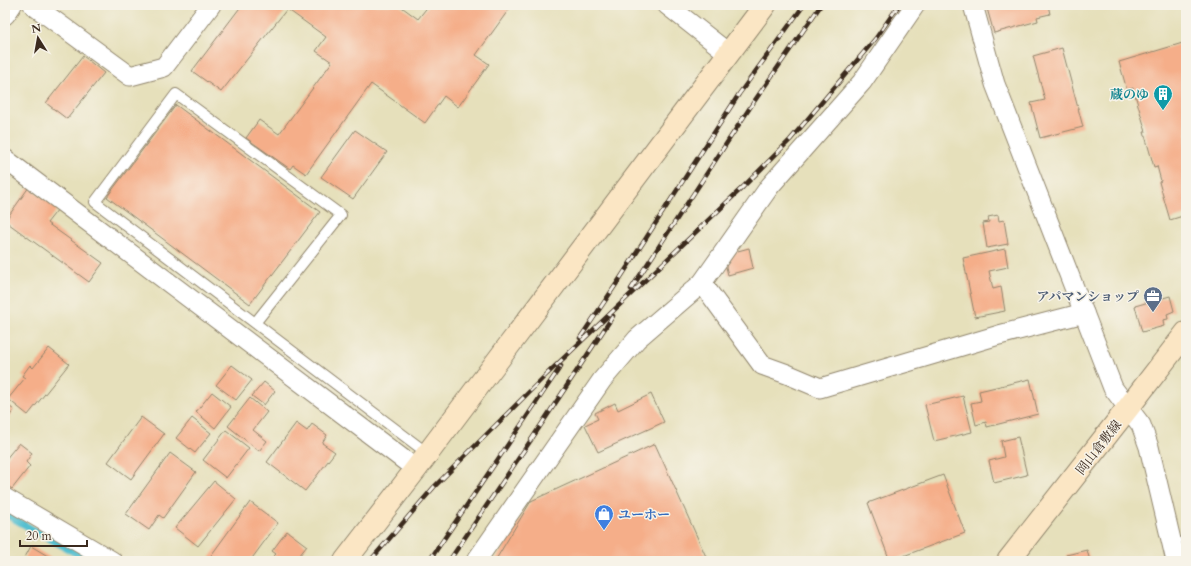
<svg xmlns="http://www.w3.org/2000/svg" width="1191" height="566" font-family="Cardo,'Noto Serif JP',serif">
	<rect width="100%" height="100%" fill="#f7f3e8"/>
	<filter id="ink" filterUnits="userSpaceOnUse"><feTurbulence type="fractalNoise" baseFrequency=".025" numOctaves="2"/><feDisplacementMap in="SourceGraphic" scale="8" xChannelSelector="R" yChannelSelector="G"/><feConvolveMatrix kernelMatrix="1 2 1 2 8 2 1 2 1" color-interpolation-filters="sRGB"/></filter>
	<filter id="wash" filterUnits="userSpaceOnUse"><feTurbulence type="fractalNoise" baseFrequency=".012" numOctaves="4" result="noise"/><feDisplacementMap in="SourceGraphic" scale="16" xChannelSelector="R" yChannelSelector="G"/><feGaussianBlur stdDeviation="0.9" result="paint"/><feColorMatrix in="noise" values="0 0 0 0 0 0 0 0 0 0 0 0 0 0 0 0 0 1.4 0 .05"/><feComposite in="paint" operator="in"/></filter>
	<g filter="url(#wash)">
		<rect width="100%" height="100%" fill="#e6e0bb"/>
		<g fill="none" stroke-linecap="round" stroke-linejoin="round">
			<polyline stroke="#55c0d0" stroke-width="7" points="5,514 90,561"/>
		</g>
		<g id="blocks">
			<g fill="#f5ae89">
				<polygon points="242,5 399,5 418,19 429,5 512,5 476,55 489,64 458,107 444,96 425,123 371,84 306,174 293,165 290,169 246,138 259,120 279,134 332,62 316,51 326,37 287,9 221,92 192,71"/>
				<polygon points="986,5 1048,5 1050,14 1037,17 1038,21 994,33"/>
				<polygon points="1186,42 1186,215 1170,220 1159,182 1161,181 1157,166 1154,167 1144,132 1146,132 1133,88 1127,90 1119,62"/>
				<polygon points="1062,48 1083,127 1040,138 1031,103 1045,100 1033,56"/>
				<polygon points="83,56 104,73 67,119 46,103"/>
				<polygon points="176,105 320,212 250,304 107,197"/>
				<polygon points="355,130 387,152 353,199 321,177"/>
				<polygon points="29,187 58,209 47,223 103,263 89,282 5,221"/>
				<polygon points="998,215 999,221 1004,220 1008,244 987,248 983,223 989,222 988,217"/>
				<polygon points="749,248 753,268 728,275 723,255"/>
				<polygon points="1005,249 1008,267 989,271 993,289 1001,287 1005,311 975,317 963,258"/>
				<polygon points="1170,296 1174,311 1167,314 1168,319 1163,320 1164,326 1142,332 1135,306"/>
				<polygon points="49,348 69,364 28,415 8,399 25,378 22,376 30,365 33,368"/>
				<polygon points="232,365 252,380 236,400 216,385"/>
				<polygon points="1030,379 1038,414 987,427 986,422 976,425 971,403 981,401 979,391"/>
				<polygon points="264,382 275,391 264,405 252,396"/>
				<polygon points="212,392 231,407 215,428 196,412"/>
				<polygon points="651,394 664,422 598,452 585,425 598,419 595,413 615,403 618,410"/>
				<polygon points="963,396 972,432 934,441 925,405"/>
				<polygon points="250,398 267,412 253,430 267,441 259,451 228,426"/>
				<polygon points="5,403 14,410 5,422"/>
				<polygon points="141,417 164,434 131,479 108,462"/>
				<polygon points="192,418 211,433 195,453 176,438"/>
				<polygon points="296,423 307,431 312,424 327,435 322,443 335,452 305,491 267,462"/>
				<polygon points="226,430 249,448 226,478 203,460"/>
				<polygon points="1018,437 1027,475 994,483 989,461 1004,457 1001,441"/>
				<polygon points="19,443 32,453 26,462 30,466 12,489 5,484 5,460"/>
				<polygon points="655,444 708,561 495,561 531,501"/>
				<polygon points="170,453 196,472 163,518 159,515 149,530 126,514"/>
				<polygon points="943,475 965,533 890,561 868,503"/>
				<polygon points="214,481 236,499 198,546 175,528"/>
				<polygon points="250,502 278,523 250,561 207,561"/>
				<polygon points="287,531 307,546 295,561 286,561 283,559 282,561 278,561 273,557 276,554 272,551"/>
				<polygon points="31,546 56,561 23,561"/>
				<polygon points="1087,550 1090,561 1067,561 1066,555"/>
			</g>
		</g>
	</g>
	<g filter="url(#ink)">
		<use href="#blocks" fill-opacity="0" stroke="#90856c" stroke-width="1"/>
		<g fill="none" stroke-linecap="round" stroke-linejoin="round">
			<g stroke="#90856c" stroke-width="12">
				<polyline id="lane" points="255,323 341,215 176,94 95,202 427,453"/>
			</g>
			<g stroke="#90856c" stroke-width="21">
				<g id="street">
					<polyline points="33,5 130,76 164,67 211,5"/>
					<polyline points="667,5 728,53"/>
					<polyline points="973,5 995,84 1084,313 1113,388 1141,425 1149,447 1176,561"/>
					<polyline points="5,15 12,5"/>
					<polyline points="5,159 416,469"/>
					<polyline points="702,283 762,365 787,374 820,388 999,335 1084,313"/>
					<polyline points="5,498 112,561"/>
					<polyline points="476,561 602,380 637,339 702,283 770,186 862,82 915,5"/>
				</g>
			</g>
			<g stroke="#90856c" stroke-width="24">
				<g id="secondary">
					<polyline points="345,561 416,469 765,5"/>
					<polyline points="1008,561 1128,408 1186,333"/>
				</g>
			</g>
			<use href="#lane" stroke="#fff" stroke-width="10"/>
			<use href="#street" stroke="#fff" stroke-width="19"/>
			<use href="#secondary" stroke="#fbe6c4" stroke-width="22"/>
			<g stroke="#3b2a1e" stroke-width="4.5">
				<g id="rail">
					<polyline points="631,289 751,106 821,5"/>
					<polyline points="580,338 619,280 739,94 804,5"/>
					<polyline points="370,561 434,487 547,374 743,187 790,140 876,38 899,5"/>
					<polyline points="429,561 561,366"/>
					<polyline points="449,561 533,437 613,316"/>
				</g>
			</g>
			<use href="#rail" stroke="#f7f3e8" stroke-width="3" stroke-dasharray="9" stroke-linecap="butt"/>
		</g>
	</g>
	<defs>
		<g id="building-pin" transform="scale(1)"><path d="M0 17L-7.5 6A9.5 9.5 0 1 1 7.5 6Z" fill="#0f9aa8" stroke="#f7f3e8"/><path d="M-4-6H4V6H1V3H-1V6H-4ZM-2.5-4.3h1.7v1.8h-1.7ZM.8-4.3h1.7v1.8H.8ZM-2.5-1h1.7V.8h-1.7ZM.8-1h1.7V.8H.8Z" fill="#fff"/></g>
		<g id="office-pin" transform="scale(1)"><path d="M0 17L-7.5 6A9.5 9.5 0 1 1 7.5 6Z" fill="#5c6f8a" stroke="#f7f3e8"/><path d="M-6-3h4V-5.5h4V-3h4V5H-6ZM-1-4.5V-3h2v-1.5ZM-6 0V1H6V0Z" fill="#fff"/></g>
		<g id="shop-pin" transform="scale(1)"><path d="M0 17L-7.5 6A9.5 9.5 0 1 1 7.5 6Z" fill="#3f7fe0" stroke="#f7f3e8"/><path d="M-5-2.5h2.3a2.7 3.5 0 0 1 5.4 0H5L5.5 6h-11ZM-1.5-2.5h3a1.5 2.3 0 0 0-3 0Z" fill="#fff"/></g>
	</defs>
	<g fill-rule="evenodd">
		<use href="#building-pin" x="1163" y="94"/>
		<use href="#office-pin" x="1153" y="296"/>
		<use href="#shop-pin" x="604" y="514"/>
	</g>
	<g text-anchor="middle" stroke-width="3" stroke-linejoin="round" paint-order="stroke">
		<g font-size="13" font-weight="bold" fill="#0d838f" stroke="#f7f3e8" text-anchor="end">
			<text x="1149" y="99">蔵のゆ</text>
		</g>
		<g font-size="13" font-weight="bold" fill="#4e5e75" stroke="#f7f3e8" text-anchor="end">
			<text x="1139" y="301">アパマンショップ</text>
		</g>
		<g font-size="13" fill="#3b2a1e" stroke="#f7f3e8">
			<text transform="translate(1098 447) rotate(-52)" y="5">岡山倉敷線</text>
		</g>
		<g font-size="13" font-weight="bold" fill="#366cbe" stroke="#f7f3e8" text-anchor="start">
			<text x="618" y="519">ユーホー</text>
		</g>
	</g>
	<rect width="1191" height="566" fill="none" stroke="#f7f3e8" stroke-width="20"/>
	<g transform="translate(38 38) rotate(349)" stroke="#f7f3e8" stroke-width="3" paint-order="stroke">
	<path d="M0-3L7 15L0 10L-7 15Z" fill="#3b2a1e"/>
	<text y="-6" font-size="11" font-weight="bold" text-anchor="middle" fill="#3b2a1e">N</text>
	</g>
	<path d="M20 540v6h67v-6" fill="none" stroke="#3b2a1e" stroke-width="2"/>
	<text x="26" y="540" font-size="12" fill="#3b2a1e" stroke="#f7f3e8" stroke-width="3" paint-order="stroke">20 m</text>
</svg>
